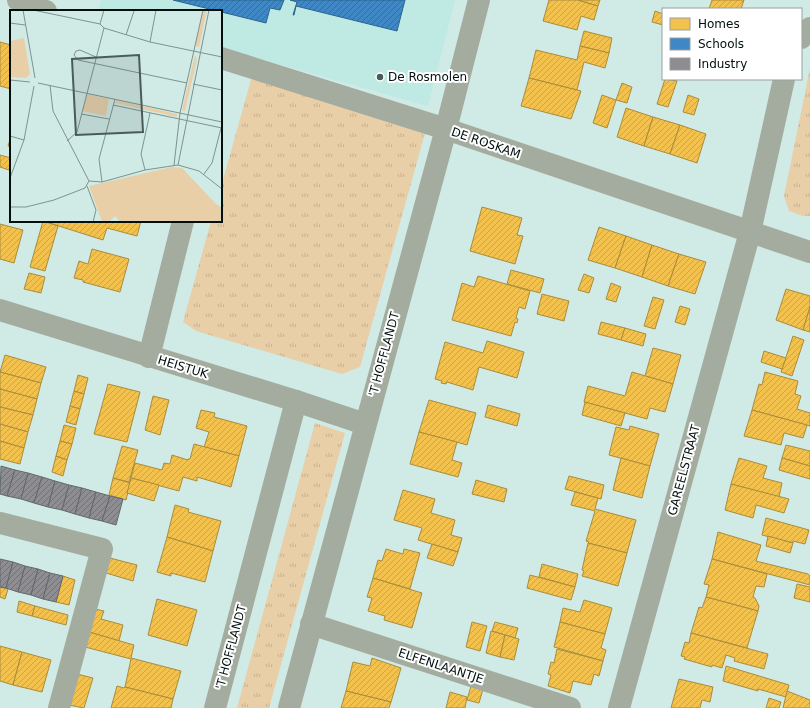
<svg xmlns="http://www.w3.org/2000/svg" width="810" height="708" font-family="'DejaVu Sans',sans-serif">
	<defs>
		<pattern id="grass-tufts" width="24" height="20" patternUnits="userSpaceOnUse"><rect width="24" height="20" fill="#e9cfa8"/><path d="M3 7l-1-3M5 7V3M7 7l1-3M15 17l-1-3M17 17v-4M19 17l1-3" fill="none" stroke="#c6b18f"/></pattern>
		<pattern id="homes-hatch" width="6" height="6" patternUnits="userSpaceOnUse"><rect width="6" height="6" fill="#f2c14e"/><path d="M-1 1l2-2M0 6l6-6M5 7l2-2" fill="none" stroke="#cea543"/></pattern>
		<pattern id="schools-hatch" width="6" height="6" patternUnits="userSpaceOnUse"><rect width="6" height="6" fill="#3f88c5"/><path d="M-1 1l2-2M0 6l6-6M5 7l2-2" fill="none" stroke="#326e9e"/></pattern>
		<pattern id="industry-hatch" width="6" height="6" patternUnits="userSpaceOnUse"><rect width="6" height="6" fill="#8d8d92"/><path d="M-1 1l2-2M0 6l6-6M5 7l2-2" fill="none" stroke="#717276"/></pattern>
	</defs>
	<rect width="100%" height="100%" fill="#d0eae6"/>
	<polygon fill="#beeae3" points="101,0 455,0 428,106 221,48 221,11 98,11"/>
	<g fill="url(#grass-tufts)">
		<polygon points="810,68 810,216 803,216 789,211 784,196"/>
		<polygon points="252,76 425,133 360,367 342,374 196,331 183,322 211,221 221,221 221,187"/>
		<polygon points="315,423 345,433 269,708 237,708"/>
	</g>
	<g fill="url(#homes-hatch)" stroke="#aa8c3b">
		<polygon points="549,0 578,0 598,6 594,20 581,16 577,30 543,21"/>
		<polygon points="578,0 600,0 598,6"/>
		<polygon points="712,0 744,0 741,9 709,9"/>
		<polygon points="655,11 663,14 663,25 652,22"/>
		<polygon points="584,31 612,38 609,53 580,46"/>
		<polygon points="0,42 11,45 11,89 0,86"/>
		<polygon points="580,46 609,53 605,68 584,62 577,90 529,78 536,50 577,60"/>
		<polygon points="529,78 581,91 571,119 521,106"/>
		<polygon points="665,79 677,81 668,107 657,104"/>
		<polygon points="622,83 632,87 627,103 616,100"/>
		<polygon points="602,95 616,100 607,128 593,123"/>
		<polygon points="688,95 699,99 694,115 683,112"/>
		<polygon points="626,108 653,117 644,146 617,137"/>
		<polygon points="653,117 680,125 670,154 644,146"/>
		<polygon points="680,125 706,134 697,163 670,154"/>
		<polygon points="11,136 11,147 8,146"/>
		<polygon points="0,155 11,158 9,170 0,167"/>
		<polygon points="482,207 522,218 517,235 523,236 515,264 470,251"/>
		<polygon points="43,221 141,221 137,236 107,228 103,240"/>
		<polygon points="43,221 58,226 45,271 30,267"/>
		<polygon points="0,224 23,230 14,263 0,259"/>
		<polygon points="599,227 626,236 615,268 588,260"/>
		<polygon points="626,236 652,245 642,277 615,268"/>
		<polygon points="652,245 679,254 668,286 642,277"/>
		<polygon points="92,249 129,259 120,292 83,282 83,280 74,278 79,261 88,264"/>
		<polygon points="679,254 706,262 695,294 668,286"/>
		<polygon points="511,270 544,279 540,293 507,284"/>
		<polygon points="29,273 45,277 41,293 24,289"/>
		<polygon points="584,274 594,278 589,293 578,290"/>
		<polygon points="478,276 530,291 525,309 519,307 516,318 518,319 517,323 515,322 511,336 452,320 462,283 474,287"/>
		<polygon points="611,283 621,287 616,302 606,299"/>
		<polygon points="786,289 810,296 810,307 803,330 776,320"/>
		<polygon points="542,294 569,301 564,321 537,314"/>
		<polygon points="653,297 664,300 655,329 644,326"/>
		<polygon points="680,306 690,309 685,325 675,322"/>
		<polygon points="810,307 810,332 803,330"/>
		<polygon points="601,322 625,328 621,340 598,334"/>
		<polygon points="625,328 646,334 643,346 621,340"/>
		<polygon points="793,336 804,340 792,376 781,372"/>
		<polygon points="487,341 524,352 517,378 479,367 473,390 447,382 446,384 441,383 442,381 435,379 445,342 483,353"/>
		<polygon points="653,348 681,355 673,384 645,376"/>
		<polygon points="764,351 786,358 782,369 761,362"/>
		<polygon points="5,355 46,367 41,383 0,372"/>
		<polygon points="0,372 41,383 37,399 0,389"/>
		<polygon points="632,372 673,384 665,412 650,408 647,419 584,402 588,386 625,396"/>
		<polygon points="765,372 798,381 795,394 801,396 797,409 810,413 810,426 752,410 759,384 762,385"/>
		<polygon points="78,375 88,378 84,394 74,391"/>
		<polygon points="108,384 140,392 127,442 94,434"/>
		<polygon points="0,389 37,399 33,415 0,407"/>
		<polygon points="74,391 84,394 80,409 70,406"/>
		<polygon points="153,396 169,400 160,435 145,430"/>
		<polygon points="429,400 476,413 467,445 419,432"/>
		<polygon points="585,402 625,413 621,426 582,415"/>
		<polygon points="488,405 520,414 517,426 485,417"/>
		<polygon points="70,406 80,409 76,425 66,422"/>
		<polygon points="0,407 33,415 28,432 0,424"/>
		<polygon points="201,410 215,413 214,417 247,426 239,456 204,447 209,432 196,428"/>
		<polygon points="752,410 807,425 803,438 784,433 781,445 744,436"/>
		<polygon points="0,424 28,432 24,448 0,441"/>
		<polygon points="64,425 76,428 72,444 60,441"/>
		<polygon points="630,426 659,434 650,466 609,455 616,427 629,430"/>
		<polygon points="419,432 457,442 452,460 462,463 458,477 410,464"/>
		<polygon points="0,441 24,448 20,464 0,459"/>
		<polygon points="60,441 72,444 67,460 56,456"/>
		<polygon points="194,444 239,456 231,487 197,477 197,481 183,477 179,491 131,478 135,463 162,470 164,463 170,464 172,455 188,460 188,459 190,459"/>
		<polygon points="786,445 810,451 810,466 782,458"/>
		<polygon points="122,446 138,450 129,482 113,478"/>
		<polygon points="56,456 67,460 63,476 52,472"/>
		<polygon points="621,458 650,466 642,498 613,490"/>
		<polygon points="739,458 767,466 763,478 782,483 779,497 731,484"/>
		<polygon points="782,458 810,466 810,479 779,470"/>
		<polygon points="569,476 604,485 601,499 565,489"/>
		<polygon points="113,478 130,483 126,500 109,495"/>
		<polygon points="131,478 159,485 154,501 127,493"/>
		<polygon points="476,480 507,489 504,502 472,494"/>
		<polygon points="731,484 789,499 784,513 756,505 753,518 725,510"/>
		<polygon points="403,490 435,499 431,513 455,520 451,535 462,538 458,552 418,540 422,528 394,520"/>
		<polygon points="575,492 598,498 595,509 636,520 627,553 588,543 589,542 586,541 595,511 571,505"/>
		<polygon points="175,505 189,509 188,512 221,521 213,551 167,537"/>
		<polygon points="766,518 809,530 805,544 793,541 793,543 762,535"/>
		<polygon points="718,532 761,545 756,561 808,574 810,576 810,585 712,559"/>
		<polygon points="768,536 793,543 790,553 766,546"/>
		<polygon points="167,537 213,551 205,582 171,573 171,576 157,572"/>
		<polygon points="588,543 627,553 618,586 582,576 584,571 582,570"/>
		<polygon points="432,544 458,552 453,566 427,558"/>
		<polygon points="386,549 403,554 404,549 420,553 410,589 373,578 378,560 382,561"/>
		<polygon points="110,558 137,565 133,581 106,573"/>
		<polygon points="712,559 767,574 764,587 756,586 753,597 755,598 759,606 758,611 706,597 709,585 704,584"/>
		<polygon points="542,564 578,574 575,587 539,577"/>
		<polygon points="530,575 575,587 571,600 527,588"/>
		<polygon points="63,576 75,580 69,605 56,602"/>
		<polygon points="373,578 422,593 412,628 384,620 385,616 368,611 372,598 367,597"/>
		<polygon points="797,584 810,587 810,602 794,598"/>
		<polygon points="0,587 8,589 5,599 0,597"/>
		<polygon points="706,597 758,611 747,648 691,633 699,607 702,608"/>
		<polygon points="157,599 197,610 187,646 148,635"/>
		<polygon points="584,600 612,608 605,634 560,622 563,608 580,612"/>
		<polygon points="19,601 35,606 32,616 17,612"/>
		<polygon points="35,606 68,615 66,625 32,616"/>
		<polygon points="95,609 104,611 101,619 123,625 119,641 89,632"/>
		<polygon points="472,622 487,626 480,651 466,647"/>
		<polygon points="495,622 518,628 515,638 492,631"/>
		<polygon points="560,622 605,634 601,648 606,650 603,661 554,647"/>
		<polygon points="491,631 505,635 500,657 486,653"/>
		<polygon points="89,632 134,645 131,658 181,671 173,699 125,687 131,659 85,647"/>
		<polygon points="691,633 768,654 764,669 734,661 735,658 726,655 722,668 712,665 712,667 684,659 685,657 681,656 685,642 689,643"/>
		<polygon points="505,635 519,639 514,660 500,657"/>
		<polygon points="0,646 22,652 13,685 0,681"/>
		<polygon points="557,649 603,661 599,676 594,674 591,685 573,681 570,693 548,686 551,675 548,674 551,662 554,663"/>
		<polygon points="22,652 51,660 42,692 13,685"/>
		<polygon points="372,658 401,668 391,702 346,691 353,662 370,666"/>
		<polygon points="726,666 789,685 786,697 758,689 758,691 723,681"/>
		<polygon points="77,674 93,678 84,708 69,705"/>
		<polygon points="679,679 713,687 710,702 702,700 700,708 671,708"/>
		<polygon points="117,686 124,688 125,687 173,699 171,708 111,708"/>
		<polygon points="471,686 483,689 479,703 467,700"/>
		<polygon points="346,691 391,702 389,708 341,708"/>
		<polygon points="787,691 810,700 810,708 783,708"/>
		<polygon points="450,692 467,697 465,708 446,708"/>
		<polygon points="769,698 781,702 779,708 766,708"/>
	</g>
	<g fill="url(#schools-hatch)" stroke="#2c648e">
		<polygon points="173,0 284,0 280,10 270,8 266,23"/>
		<polygon points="290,0 405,0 397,31 296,6 294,15 293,15 297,2"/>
	</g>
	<g fill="url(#industry-hatch)" stroke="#63686a">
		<polygon points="1,466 15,470 7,496 0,494"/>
		<polygon points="15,470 28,473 21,499 7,496"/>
		<polygon points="28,473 42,477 34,503 21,499"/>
		<polygon points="42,477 55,481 48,507 34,503"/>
		<polygon points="55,481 69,485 62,510 48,507"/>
		<polygon points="69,485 82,488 75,514 62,510"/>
		<polygon points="82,488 96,492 89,518 75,514"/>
		<polygon points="96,492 110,496 102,521 89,518"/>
		<polygon points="110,496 123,499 116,525 102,521"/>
		<polygon points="0,559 13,562 6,588 0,587"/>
		<polygon points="13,562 25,566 18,592 6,588"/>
		<polygon points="25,566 38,569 31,595 18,592"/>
		<polygon points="38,569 50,573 43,599 31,595"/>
		<polygon points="50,573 63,576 56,602 43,599"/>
	</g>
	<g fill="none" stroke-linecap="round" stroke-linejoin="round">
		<g stroke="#a4ac9f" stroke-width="22">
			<polyline points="18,0 32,7 46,11"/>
			<polyline points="801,38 806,31 810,28"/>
			<polyline points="221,58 446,129 810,252"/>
			<polyline points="0,310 296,401 365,424"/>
			<polyline points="149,357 183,221"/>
			<polyline points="0,523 102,549 59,708"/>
			<polyline points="311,624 570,708"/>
			<polyline points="215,708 296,401"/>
			<polyline points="289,708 446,129 479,0"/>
			<polyline points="619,708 750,232 784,79"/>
		</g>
	</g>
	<circle fill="#495c5a" stroke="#fff" stroke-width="1.5" cx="380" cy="77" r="4"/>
	<g text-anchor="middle" stroke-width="4" stroke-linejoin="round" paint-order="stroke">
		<g font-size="12" fill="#01100e" stroke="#fff" text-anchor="start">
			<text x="388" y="81">De Rosmolen</text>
		</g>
		<g font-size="12" fill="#01100e" stroke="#fff">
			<text transform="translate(486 143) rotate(19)" y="4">DE ROSKAM</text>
			<text transform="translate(384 354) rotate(-75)" y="4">'T HOFFLANDT</text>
			<text transform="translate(183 367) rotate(17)" y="4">HEISTUK</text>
			<text transform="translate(684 470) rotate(-75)" y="4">GAREELSTRAAT</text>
			<text transform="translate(231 647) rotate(-75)" y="4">'T HOFFLANDT</text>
			<text transform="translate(441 666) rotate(18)" y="4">ELFENLAANTJE</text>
		</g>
	</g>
	<g transform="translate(10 10)">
		<rect width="212" height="212" fill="#d0eae6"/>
		<path d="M193,0H197L189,37L185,36ZM185,45L187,49L175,101L172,100ZM77,84L99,89L96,106L72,101ZM106,90L167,104V107L105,93ZM162,157L172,158L205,193L212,198V212H110L105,206L99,212H92L79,176Z" fill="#e9cfa8"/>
		<path d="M14,28L20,64L16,68L0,67V31Z" fill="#e9cfa8"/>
		<path fill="none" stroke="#7d9390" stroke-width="1" d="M13,0L25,68M23,0L90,14L94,18L140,32L212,47M0,13L15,15M90,14L94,0M116,25L124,1M140,32L146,0M86,47L70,40L66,41L64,45L68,50L177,73M0,70L20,72M28,73L212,112M183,74L212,80M40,75L43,101L79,171L92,172L135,160L168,155L189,161L212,179M103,95L212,118M71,104L99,109M0,126L14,130M57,131L67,122L94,18M164,155L170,103L193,0M168,155L199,0M135,160L131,144L140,103M194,164L202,153L211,118M0,168L14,130L24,76M92,172L89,149L105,89M77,176L86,200L83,212M0,197H16L44,190L75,178L79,171"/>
		<path fill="#495c5a" fill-opacity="0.15" stroke="#495c5a" stroke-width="2" d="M129,45L133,122L66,125L62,49Z"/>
		<rect width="212" height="212" fill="none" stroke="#01100e" stroke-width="2"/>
	</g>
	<rect x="662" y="8" width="140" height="72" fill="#ffffff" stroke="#999f9f"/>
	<rect x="670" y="18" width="20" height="12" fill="#f2c14e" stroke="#999f9f"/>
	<text x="698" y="28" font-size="12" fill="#01100e">Homes</text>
	<rect x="670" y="38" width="20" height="12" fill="#3f88c5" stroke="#999f9f"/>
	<text x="698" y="48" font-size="12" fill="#01100e">Schools</text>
	<rect x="670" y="58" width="20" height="12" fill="#8d8d92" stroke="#999f9f"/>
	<text x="698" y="68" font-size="12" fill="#01100e">Industry</text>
</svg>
